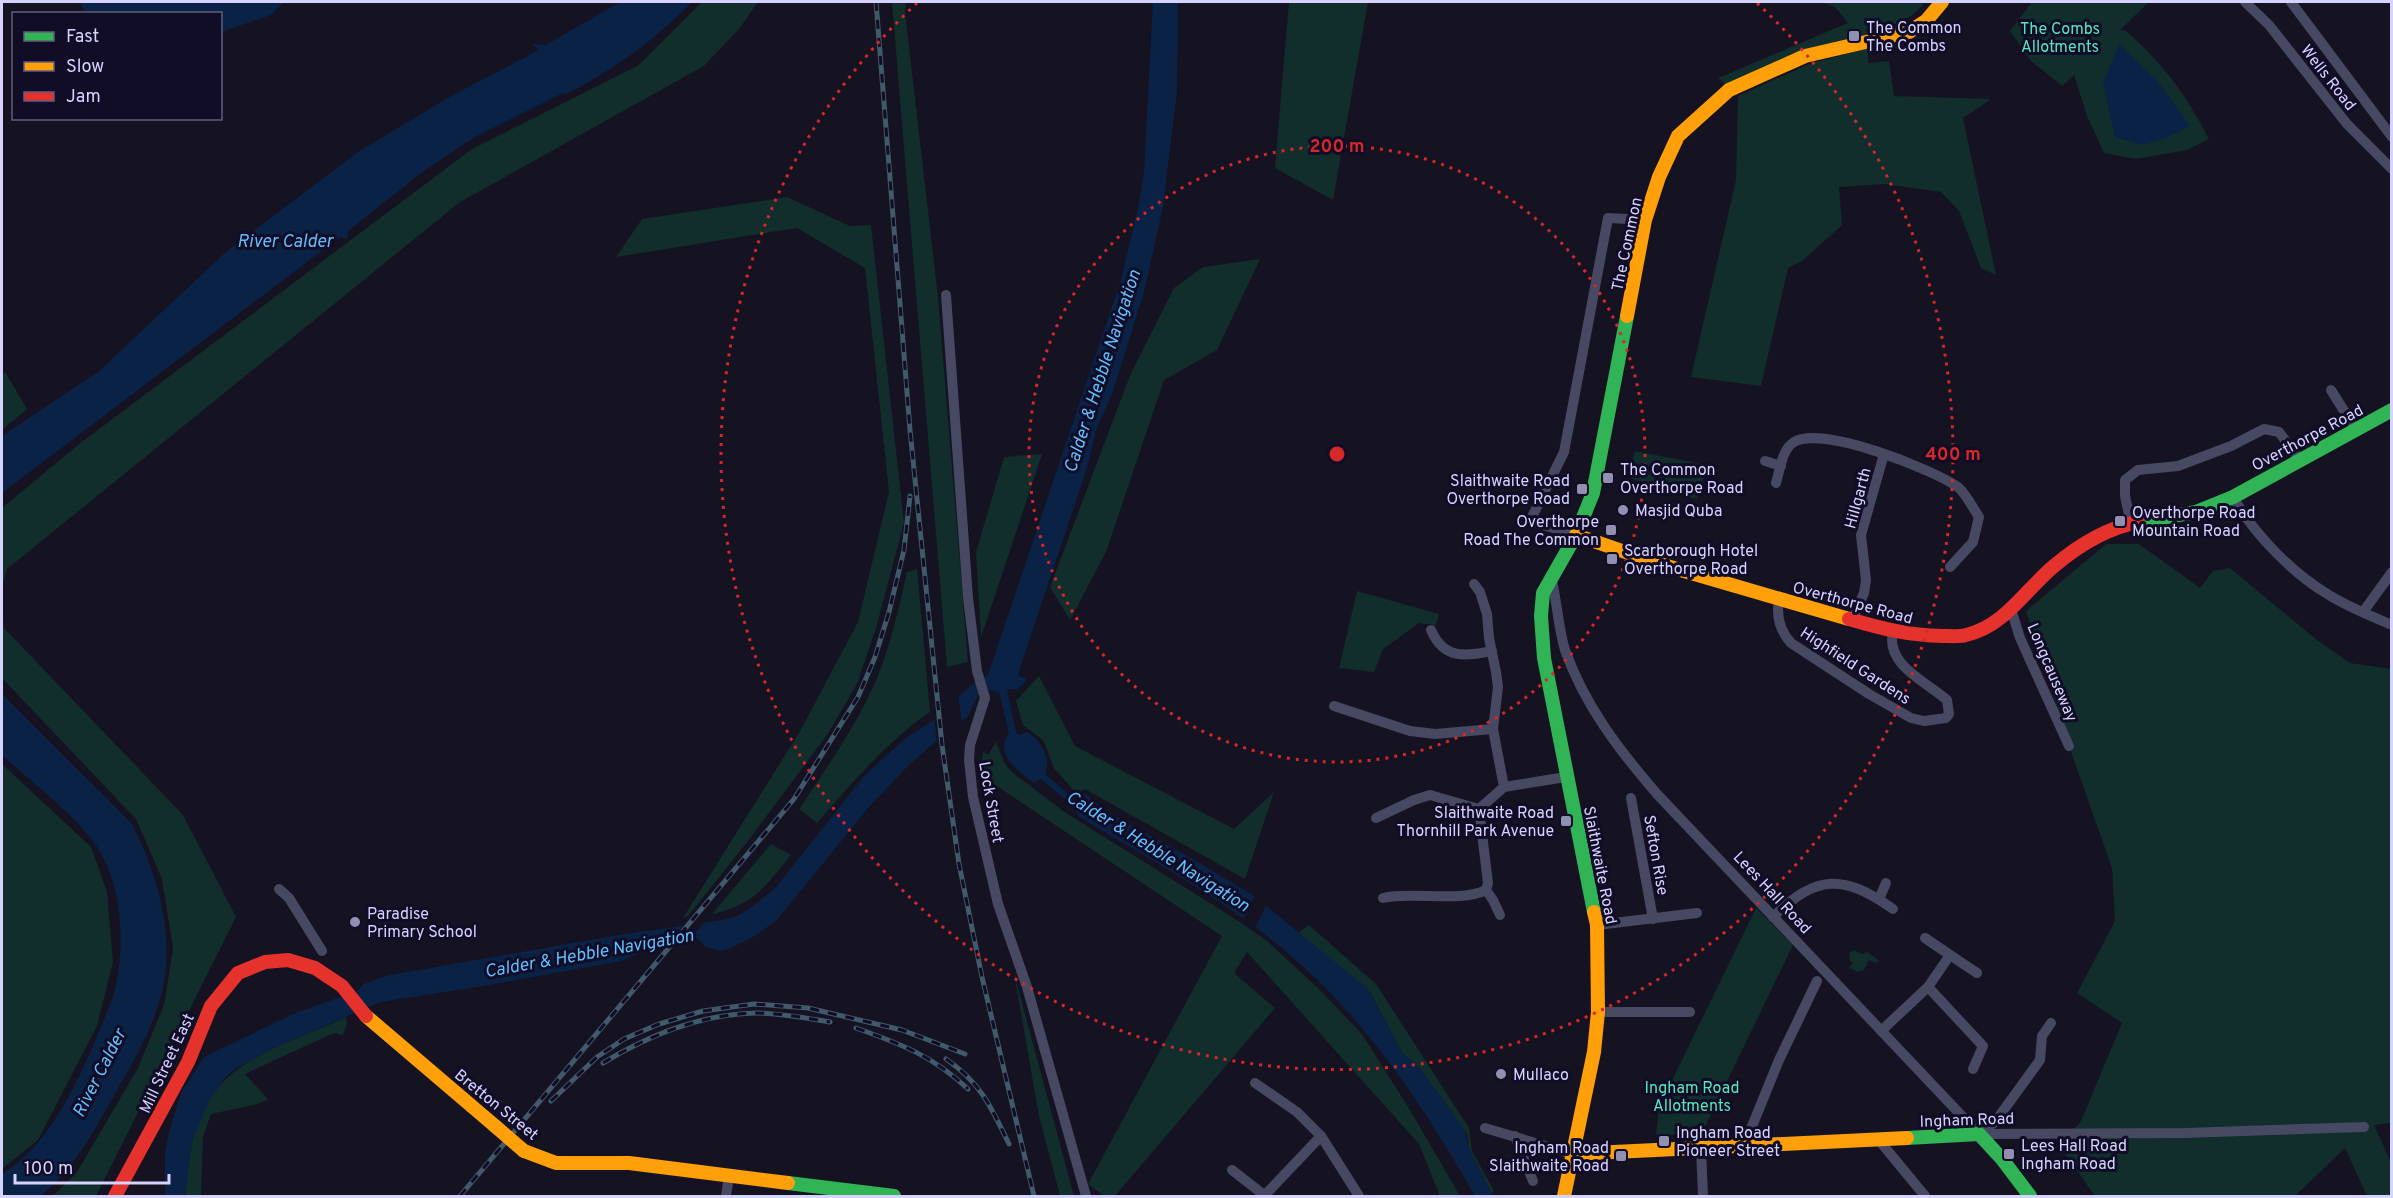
<svg xmlns="http://www.w3.org/2000/svg" width="2393" height="1198" font-family="Overpass,sans-serif">
	<rect width="100%" height="100%" fill="#151321"/>
	<g fill="#112d2c">
		<polygon points="702,2 758,2 739,29 704,66 460,202 7,569 2,587 2,508 83,441 472,149 639,65"/>
		<polygon points="892,2 906,2 905,12 938,297 968,662 947,667"/>
		<polygon points="1289,2 1368,2 1333,200 1275,168"/>
		<path d="M1820,2H1924C1910,30 1836,40 1807,51C1780,62 1753,74 1726,85L1718,78L1848,23L1835,7Z"/>
		<path d="M2032,2H2149L2120,30L2126,31C2165,66 2185,93 2209,139L2187,150L2136,159L2104,153L2087,116L2074,75L2062,86L2031,61L2010,31Z"/>
		<polygon points="1868,48 1868,63 1889,61 1894,96 1991,99 1963,118 1996,275 1981,268 1959,211 1941,192 1884,184 1839,187 1842,225 1802,261 1788,268 1761,386 1691,377 1736,180 1738,96 1809,64"/>
		<polygon points="787,197 850,226 871,225 904,523 876,628 857,684 827,735 748,841 688,916 683,918 799,733 858,622 889,492 865,268 797,228 616,257 642,219"/>
		<polygon points="1260,259 1217,350 1164,380 1106,552 1070,620 1050,587 1131,373 1174,288 1203,267"/>
		<polygon points="5,372 27,409 2,430 2,374"/>
		<polygon points="1635,451 1707,465 1697,499 1653,487 1628,477"/>
		<polygon points="1042,454 981,637 976,552 1004,457"/>
		<polygon points="2106,544 2139,544 2200,588 2213,571 2230,568 2317,640 2350,663 2391,669 2392,1123 2374,1125 2391,1162 2391,1196 2367,1196 2345,1148 2295,1196 2095,1196 2058,1144 2080,1123 2122,1023 2077,993 2115,921 2112,868 2069,746 2026,611"/>
		<path d="M917,569L930,712C886,742 852,783 817,823L799,809C827,767 857,725 877,678C891,644 899,607 907,572Z"/>
		<polygon points="1357,591 1439,614 1436,625 1419,623 1383,649 1374,672 1339,668"/>
		<polygon points="2,609 4,628 183,815 236,917 96,1196 53,1196 77,1172 138,1068 164,1005 173,949 162,879 136,819 2,678"/>
		<polygon points="1039,676 1075,746 1234,829 1274,792 1245,879 1085,789 1077,794 1054,768 1043,740 1023,725 1016,701"/>
		<polygon points="996,742 1005,764 1013,773 1066,813 1240,922 1267,941 1318,988 1362,1034 1410,1110 1460,1196 1440,1196 1419,1144 1247,952 1234,973 1275,1008 1115,1196 1104,1196 1088,1184 1222,936 980,775 983,752 988,755"/>
		<polygon points="2,764 91,847 107,892 113,962 97,1026 38,1140 2,1169"/>
		<path d="M771,844L791,855C765,887 754,905 712,914Z"/>
		<polygon points="1756,908 1793,945 1701,1135 1656,1135 1659,1107"/>
		<polygon points="1309,925 1376,984 1469,1128 1472,1151 1494,1191 1492,1194 1469,1149 1467,1134 1418,1066 1402,1053 1370,992 1298,933"/>
		<polygon points="1854,950 1862,954 1867,952 1879,960 1876,963 1869,960 1864,970 1857,972 1849,967 1853,963 1850,961 1849,953"/>
		<polygon points="1014,973 1074,1196 1060,1196 1039,1116"/>
		<path d="M346,1017L347,1024L343,1035L334,1033L245,1074L268,1099L258,1104L211,1114L203,1137L201,1196H185C187,1178 189,1159 192,1142C210,1059 281,1048 346,1017Z"/>
	</g>
	<g fill="#0a2246">
		<polygon points="80,2 284,2 271,15 221,32 220,14 85,13"/>
		<path d="M620,2H692C651,43 620,65 569,93L561,94L475,137L425,170L348,231L347,239L340,237L2,493V436L98,372L228,250L358,152L453,95L539,50L532,44L546,45Z"/>
		<path d="M1153,2H1178L1177,91L1163,207L1144,292L1112,394L1096,430L1087,468L1019,671V676L1026,678L1025,682L1017,689L1007,690L1016,732L1019,735L1027,732C1041,740 1052,759 1045,774L1078,802L1084,805L1087,803L1084,793L1107,812L1186,855L1254,896L1368,989L1402,1053L1418,1066L1464,1129L1469,1149L1493,1196H1475C1424,1107 1369,1023 1291,956C1227,900 1150,860 1078,816L1074,807L1041,779L1034,783C1019,772 993,754 1009,733L999,692L990,690L979,693L968,716L937,740L905,769L868,808L777,920L753,937L729,949L720,951L706,947L698,939L691,936L673,938L621,961L484,986L380,1002L269,1050L235,1069L225,1078L210,1099L192,1141L185,1196H165V1152L169,1131L182,1091L204,1057L293,1014L357,991L364,984L385,976L619,935L722,920L737,916L752,907L776,887L864,776L907,737L934,720L971,685L988,675L1121,280L1139,203L1144,171Z"/>
		<polygon points="2119,44 2156,79 2190,126 2166,138 2143,145 2115,137 2103,84"/>
		<path d="M2,694L132,824C156,872 175,932 163,987C155,1026 132,1064 112,1099C92,1135 73,1170 40,1196H2V1174C58,1141 89,1056 113,997C126,950 124,885 95,844C74,814 30,781 2,755Z"/>
	</g>
	<g fill="#151321">
		<polygon points="958,693 962,725 937,744 934,716"/>
		<polygon points="1256,893 1267,903 1254,931 1242,922"/>
		<polygon points="707,919 690,939 669,942 685,923"/>
	</g>
	<g fill="none" stroke-linecap="round" stroke-linejoin="round">
		<g stroke="#474862" stroke-width="10">
			<polyline points="2245,2 2269,25 2347,124 2392,169"/>
			<polyline points="2291,2 2392,137"/>
			<polyline points="946,295 968,598 977,671 985,698 970,745 969,760 973,797 998,904 1027,987 1086,1196"/>
			<polyline points="2331,390 2356,430"/>
			<polyline points="1765,461 1781,466"/>
			<path d="M1776,483C1780,470 1782,449 1794,442C1822,425 1932,469 1958,487C1966,494 1973,508 1979,517L1973,542L1950,567"/>
			<path d="M2233,497C2254,534 2292,573 2329,595C2348,607 2371,616 2392,625"/>
			<polyline points="2131,524 2125,496 2125,480 2138,470 2178,466 2231,446 2264,429 2279,432 2299,459"/>
			<polyline points="1576,535 1530,521 1564,452 1608,218 1645,220"/>
			<path d="M1551,577C1557,600 1558,627 1565,650C1585,706 1619,750 1657,794L1979,1134"/>
			<polyline points="1474,584 1480,592 1487,614 1489,638 1496,672 1498,687 1493,729 1504,787"/>
			<path d="M1779,599C1776,616 1779,630 1791,643L1869,694L1911,718L1924,721L1946,718L1949,714L1947,700C1927,682 1885,665 1893,632"/>
			<polyline points="2011,609 2020,638 2069,746"/>
			<polyline points="2363,612 2392,572"/>
			<polyline points="1852,620 1864,593 1866,580 1861,535 1884,454"/>
			<path d="M1431,630C1444,660 1465,656 1492,651"/>
			<polyline points="1334,706 1410,731 1435,734 1493,729"/>
			<polyline points="1631,798 1653,919"/>
			<polyline points="1376,818 1414,800 1430,795 1479,809 1504,787 1566,777"/>
			<polyline points="279,889 289,898 322,951"/>
			<polyline points="1486,890 1493,900 1500,915"/>
			<path d="M1383,898C1411,891 1461,903 1486,890L1488,883L1479,809"/>
			<polyline points="1879,899 1886,883"/>
			<path d="M1773,917C1817,874 1843,874 1893,909"/>
			<polyline points="1597,925 1697,913"/>
			<polyline points="1925,938 1950,955"/>
			<polyline points="1928,987 1983,1046 1973,1069"/>
			<polyline points="1598,1012 1690,1012"/>
			<polyline points="1881,1031 1928,987 1950,955 1977,973"/>
			<polyline points="1255,1083 1297,1112 1321,1136 1359,1196"/>
			<polyline points="1485,1128 1572,1154"/>
			<polyline points="1979,1134 2185,1133 2364,1127"/>
			<polyline points="1979,1134 1995,1122 2040,1060 2042,1036 2051,1023"/>
			<polyline points="1515,1136 1533,1181"/>
			<polyline points="1878,1139 1925,1196"/>
			<polyline points="1744,1146 1779,1060 1817,981"/>
			<polyline points="1701,1148 1703,1196"/>
			<polyline points="1232,1170 1264,1195"/>
			<polyline points="726,1196 729,1176"/>
			<polyline points="1264,1196 1321,1136"/>
		</g>
		<g stroke="#30b455" stroke-width="14">
			<polyline points="2138,522 2196,512 2233,497 2392,410"/>
			<polyline points="1594,912 1544,658 1541,616 1543,593 1576,535 1593,493 1627,316"/>
			<polyline points="1907,1138 1979,1134 2002,1159 2030,1196"/>
			<polyline points="788,1183 894,1196"/>
		</g>
		<g stroke="#ff9f0a" stroke-width="14">
			<polyline points="1627,316 1645,220 1659,177 1678,136 1729,90 1805,56 1909,32 1926,21 1942,2"/>
			<polyline points="1576,535 1660,564 1849,619"/>
			<polyline points="366,1016 495,1126"/>
			<polyline points="524,1151 556,1163 629,1163 788,1183"/>
			<polyline points="1572,1154 1907,1138"/>
			<polyline points="1564,1196 1594,1052 1598,1012 1597,925 1594,912"/>
		</g>
		<g stroke="#e5322d" stroke-width="14">
			<path d="M1849,619C1883,629 1907,635 1943,636C1950,636 1959,637 1966,635C2005,626 2025,590 2054,566C2079,545 2106,528 2138,522"/>
			<polyline points="115,1196 188,1062 211,1006 238,973 265,962 288,960 315,968 342,986 366,1016"/>
		</g>
		<g stroke="#40596b" stroke-width="5">
			<g id="rail">
				<polyline points="876,2 910,430 942,745 959,864 982,977 1034,1196"/>
				<path d="M856,1028C901,1044 933,1056 968,1089"/>
				<path d="M946,1059C981,1083 991,1107 1009,1144"/>
				<path d="M603,1063C649,1035 703,1014 756,1013C781,1013 806,1018 830,1022"/>
				<polyline points="551,1101 597,1057 624,1039 659,1024 703,1011 754,1004 808,1008 902,1030 965,1054"/>
				<polyline points="460,1196 794,799 858,697 875,657 889,612 904,550 910,496"/>
			</g>
		</g>
		<use href="#rail" stroke="#110d27" stroke-width="3" stroke-dasharray="9" stroke-linecap="butt"/>
		<polyline stroke="#ff9f0a" stroke-width="14" points="495,1126 524,1151"/>
	</g>
	<g fill="none" stroke="#d62828" stroke-width="3" stroke-dasharray="3 6">
		<circle cx="1337" cy="454" r="308"/>
		<path d="M1757 3A616 616 0 1 1 917 3"/>
	</g>
	<g fill="#9290b1" stroke="#110d27" stroke-width="2">
		<rect x="1848" y="30" width="12" height="12" rx="3"/>
		<rect x="1602" y="472" width="12" height="12" rx="3"/>
		<rect x="1576" y="483" width="12" height="12" rx="3"/>
		<circle cx="1623" cy="510" r="6"/>
		<rect x="2114" y="515" width="12" height="12" rx="3"/>
		<rect x="1605" y="524" width="12" height="12" rx="3"/>
		<rect x="1606" y="553" width="12" height="12" rx="3"/>
		<rect x="1560" y="815" width="12" height="12" rx="3"/>
		<circle cx="355" cy="922" r="6"/>
		<circle cx="1501" cy="1074" r="6"/>
		<rect x="1658" y="1135" width="12" height="12" rx="3"/>
		<rect x="2003" y="1148" width="12" height="12" rx="3"/>
		<rect x="1615" y="1150" width="12" height="12" rx="3"/>
	</g>
	<g text-anchor="middle" stroke-width="6" stroke-linejoin="round" paint-order="stroke">
		<g font-size="16" fill="#d6d3ff" stroke="#110d27" text-anchor="start">
			<text x="1866" y="33">The Common<tspan x="1866" dy="18">The Combs</tspan></text>
			<text x="1620" y="475">The Common<tspan x="1620" dy="18">Overthorpe Road</tspan></text>
			<text x="1570" y="486" text-anchor="end">Slaithwaite Road<tspan x="1570" dy="18">Overthorpe Road</tspan></text>
			<text x="1635" y="516">Masjid Quba</text>
			<text x="2132" y="518">Overthorpe Road<tspan x="2132" dy="18">Mountain Road</tspan></text>
			<text x="1599" y="527" text-anchor="end">Overthorpe<tspan x="1599" dy="18">Road The Common</tspan></text>
			<text x="1624" y="556">Scarborough Hotel<tspan x="1624" dy="18">Overthorpe Road</tspan></text>
			<text x="1554" y="818" text-anchor="end">Slaithwaite Road<tspan x="1554" dy="18">Thornhill Park Avenue</tspan></text>
			<text x="367" y="919">Paradise<tspan x="367" dy="18">Primary School</tspan></text>
			<text x="1513" y="1080">Mullaco</text>
			<text x="1676" y="1138">Ingham Road<tspan x="1676" dy="18">Pioneer Street</tspan></text>
			<text x="2021" y="1151">Lees Hall Road<tspan x="2021" dy="18">Ingham Road</tspan></text>
			<text x="1609" y="1153" text-anchor="end">Ingham Road<tspan x="1609" dy="18">Slaithwaite Road</tspan></text>
		</g>
		<g font-size="16" fill="#57e7bc" stroke="#110d27">
			<text x="2060" y="34">The Combs<tspan x="2060" dy="18">Allotments</tspan></text>
			<text x="1692" y="1093">Ingham Road<tspan x="1692" dy="18">Allotments</tspan></text>
		</g>
		<g font-size="16" fill="#d6d3ff" stroke="#110d27">
			<text transform="translate(2329 77) rotate(52)" y="6">Wells Road</text>
			<text transform="translate(1626 244) rotate(-78)" y="6">The Common</text>
			<text transform="translate(2307 437) rotate(-28)" y="6">Overthorpe Road</text>
			<text transform="translate(1857 498) rotate(-75)" y="6">Hillgarth</text>
			<text transform="translate(1853 602) rotate(15)" y="6">Overthorpe Road</text>
			<text transform="translate(1856 665) rotate(33)" y="6">Highfield Gardens</text>
			<text transform="translate(2053 672) rotate(67)" y="6">Longcauseway</text>
			<text transform="translate(992 802) rotate(80)" y="6">Lock Street</text>
			<text transform="translate(1657 855) rotate(80)" y="6">Sefton Rise</text>
			<text transform="translate(1601 865) rotate(79)" y="6">Slaithwaite Road</text>
			<text transform="translate(1773 892) rotate(47)" y="6">Lees Hall Road</text>
			<text transform="translate(166 1063) rotate(-65)" y="6">Mill Street East</text>
			<text transform="translate(497 1104) rotate(39)" y="6">Bretton Street</text>
			<text transform="translate(1967 1119) rotate(-2)" y="6">Ingham Road</text>
		</g>
		<g font-size="18" font-style="italic" fill="#61beff" stroke="#110d27">
			<text x="285" y="247">River Calder</text>
			<text transform="translate(1102 371) rotate(-72)" y="6">Calder &amp; Hebble Navigation</text>
			<text transform="translate(1158 851) rotate(32)" y="6">Calder &amp; Hebble Navigation</text>
			<text transform="translate(589 953) rotate(-10)" y="6">Calder &amp; Hebble Navigation</text>
			<text transform="translate(99 1073) rotate(-63)" y="6">River Calder</text>
		</g>
	</g>
	<circle cx="1337" cy="454" r="9" fill="#d62828" stroke="#110d27" stroke-width="3"/>
	<g font-size="18" text-anchor="middle" font-weight="bold" fill="#d62828" stroke="#110d27" stroke-width="6" stroke-linejoin="round" paint-order="stroke">
		<text x="1337" y="152">200 m</text>
		<text x="1953" y="460">400 m</text>
	</g>
	<rect width="2393" height="1198" fill="none" stroke="#d6d3ff" stroke-width="6"/>
	<rect x="12" y="12" width="210" height="108" fill="#110d27" stroke="#605c7d" stroke-width="1.5"/>
	<rect x="24" y="32" width="30" height="9" fill="#30b455" stroke="#605c7d" stroke-width="1.5"/>
	<text x="66" y="42" font-size="18" fill="#d6d3ff">Fast</text>
	<rect x="24" y="62" width="30" height="9" fill="#ff9f0a" stroke="#605c7d" stroke-width="1.5"/>
	<text x="66" y="72" font-size="18" fill="#d6d3ff">Slow</text>
	<rect x="24" y="92" width="30" height="9" fill="#e5322d" stroke="#605c7d" stroke-width="1.5"/>
	<text x="66" y="102" font-size="18" fill="#d6d3ff">Jam</text>
	<path d="M15 1174v9h154v-9" fill="none" stroke="#d6d3ff" stroke-width="3"/>
	<text x="24" y="1174" font-size="18" fill="#d6d3ff" stroke="#110d27" stroke-width="4.5" paint-order="stroke">100 m</text>
</svg>
